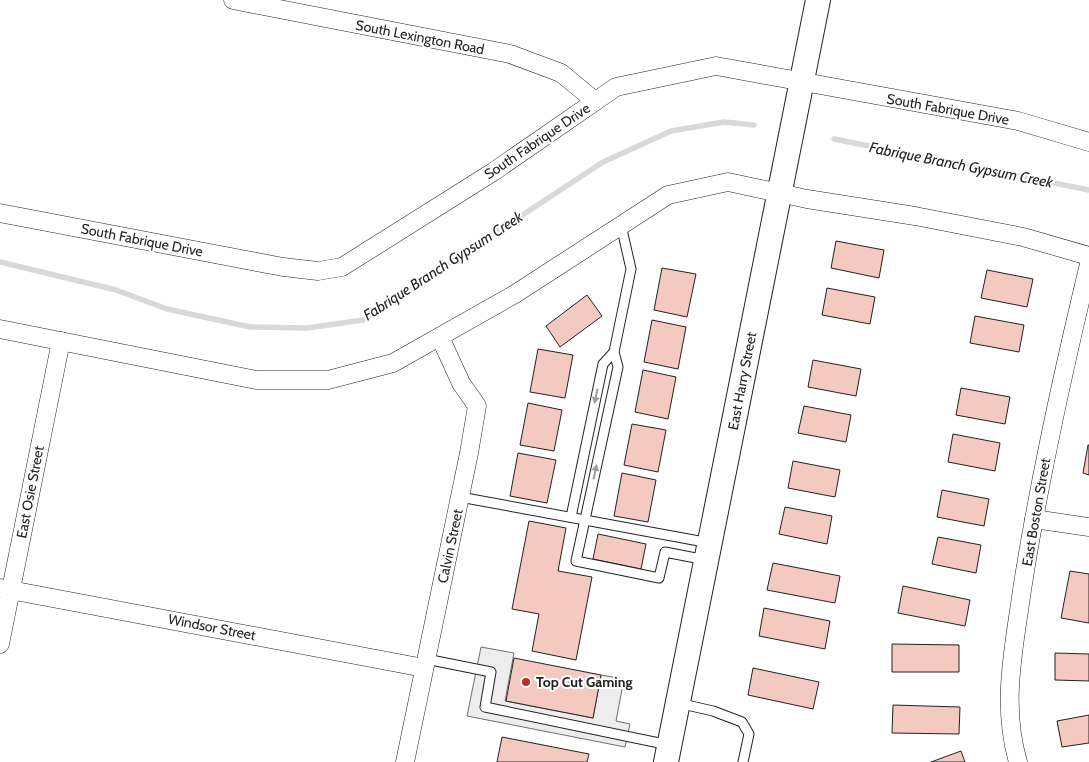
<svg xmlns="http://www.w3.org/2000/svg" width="1089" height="762" font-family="Cabin,sans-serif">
	<rect width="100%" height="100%" fill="#fff"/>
	<polygon fill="#ededed" stroke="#6f6f6f" points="481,647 514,653 505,701 593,718 601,675 624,679 616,721 630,724 625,747 467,716"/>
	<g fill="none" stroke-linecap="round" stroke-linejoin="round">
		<g stroke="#d9d9d9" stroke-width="5.5">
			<polyline points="834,139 1089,190"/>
			<polyline points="0,262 116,290 167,309 250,327 307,328 363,320 603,162 671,131 724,122 754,125"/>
		</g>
	</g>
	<g fill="#f3c9c0" stroke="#222">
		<polygon points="836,241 884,250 879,278 831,268"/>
		<polygon points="662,268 696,274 687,317 654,310"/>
		<polygon points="987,270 1033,279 1027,307 981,298"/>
		<polygon points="827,288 875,297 870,324 822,315"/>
		<polygon points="587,295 602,316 560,347 546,326"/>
		<polygon points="975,316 1024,325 1019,352 970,343"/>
		<polygon points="652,320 686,327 678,369 644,362"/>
		<polygon points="538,349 573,355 565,398 530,392"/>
		<polygon points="813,360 861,369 856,396 808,387"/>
		<polygon points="643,370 676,377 668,419 635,412"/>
		<polygon points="961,388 1010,397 1005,424 956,415"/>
		<polygon points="528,403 562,410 554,451 520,445"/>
		<polygon points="804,406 851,415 846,442 798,433"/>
		<polygon points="632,424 666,430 658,472 624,465"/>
		<polygon points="953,434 1000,443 995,471 948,462"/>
		<polygon points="1088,445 1089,445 1089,475 1083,473"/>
		<polygon points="518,453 556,460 547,503 510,496"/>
		<polygon points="793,461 840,470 835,497 788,488"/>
		<polygon points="622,473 656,480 648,522 614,516"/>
		<polygon points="942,490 989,499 984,526 937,517"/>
		<polygon points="785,507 832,516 827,544 779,534"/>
		<polygon points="529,521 566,528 558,571 592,577 576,660 532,651 539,614 512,609"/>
		<polygon points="598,534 646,544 641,569 593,559"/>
		<polygon points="938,537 981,545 976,573 932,564"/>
		<polygon points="773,563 840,576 835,603 767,590"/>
		<polygon points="1070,571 1089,574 1089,623 1061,618"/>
		<polygon points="903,586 970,600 965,626 898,613"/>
		<polygon points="764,608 830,621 825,649 759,636"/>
		<polygon points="892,644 959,645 959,672 892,672"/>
		<polygon points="1055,653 1089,654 1089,681 1055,680"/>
		<polygon points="514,658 601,675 593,718 506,701"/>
		<polygon points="753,668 819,682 813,709 748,695"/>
		<polygon points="893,705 960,707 959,734 892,733"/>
		<polygon points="1089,715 1089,743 1062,747 1057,721"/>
		<polygon points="502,737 589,754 587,762 497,762"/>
		<polygon points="961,751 965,762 931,762"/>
	</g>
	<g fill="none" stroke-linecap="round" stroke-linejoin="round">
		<g stroke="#222" stroke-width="11">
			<g id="lane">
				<polyline points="621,225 631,269 614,352 618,367 576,561 659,578 665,552 706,560"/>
				<polyline points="460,497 710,543"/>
				<polyline points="571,517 603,364 614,352"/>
				<polyline points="426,659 491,672 485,707 669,745"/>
				<polyline points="678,703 713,711 742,722 749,734 743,762"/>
			</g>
		</g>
		<g stroke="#222" stroke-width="19">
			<g id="street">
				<polyline points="233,0 510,54 561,73 595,101"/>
				<polyline points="0,213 283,267 318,271 342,267 493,172 616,87 716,66 1018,121 1089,142"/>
				<polyline points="0,329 256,380 328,380 393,363 515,294 668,195 728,182 807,199 915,216 1023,237 1089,256"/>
				<polyline points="1034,519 1089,527"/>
				<polyline points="0,588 424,668"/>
				<polyline points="0,644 61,341"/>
				<polyline points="405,762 469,453 477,406 461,383 440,337"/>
				<path d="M1018,762C1001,704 1014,648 1022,590C1039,480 1063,372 1089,264"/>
			</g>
		</g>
		<g stroke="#222" stroke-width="26">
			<polyline id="secondary" points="666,762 818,0"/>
		</g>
		<use href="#lane" stroke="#fff" stroke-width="9"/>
		<use href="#street" stroke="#fff" stroke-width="18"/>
		<use href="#secondary" stroke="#fff" stroke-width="24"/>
	</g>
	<defs><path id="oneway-solid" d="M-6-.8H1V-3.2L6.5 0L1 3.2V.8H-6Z" transform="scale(1.25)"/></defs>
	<g fill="#9c9c9c">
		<use href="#oneway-solid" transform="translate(596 396) rotate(102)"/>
		<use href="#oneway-solid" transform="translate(595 472) rotate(-78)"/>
	</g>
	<circle fill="#c62828" stroke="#fff" stroke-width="2" cx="526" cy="682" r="5"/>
	<g text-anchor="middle" stroke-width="4" stroke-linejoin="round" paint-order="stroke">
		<g font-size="14" fill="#222" stroke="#fff">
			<text transform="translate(420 37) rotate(11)" y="5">South Lexington Road</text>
			<text transform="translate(948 109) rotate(10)" y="5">South Fabrique Drive</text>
			<text transform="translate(537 141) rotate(-34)" y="5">South Fabrique Drive</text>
			<text transform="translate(142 240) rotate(11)" y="5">South Fabrique Drive</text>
			<text transform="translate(742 381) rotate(-79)" y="5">East Harry Street</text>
			<text transform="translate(30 492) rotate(-79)" y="5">East Osie Street</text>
			<text transform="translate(1036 512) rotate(-80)" y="5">East Boston Street</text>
			<text transform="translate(450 546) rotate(-78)" y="5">Calvin Street</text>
			<text transform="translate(212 627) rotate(11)" y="5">Windsor Street</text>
		</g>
		<g font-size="14" font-weight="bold" fill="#222" stroke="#fff" text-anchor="start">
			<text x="536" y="687">Top Cut Gaming</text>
		</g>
		<g font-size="15" font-style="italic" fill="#222" stroke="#fff">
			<text transform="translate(961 165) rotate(11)" y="5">Fabrique Branch Gypsum Creek</text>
			<text transform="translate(443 266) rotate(-33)" y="5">Fabrique Branch Gypsum Creek</text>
		</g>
	</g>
</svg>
